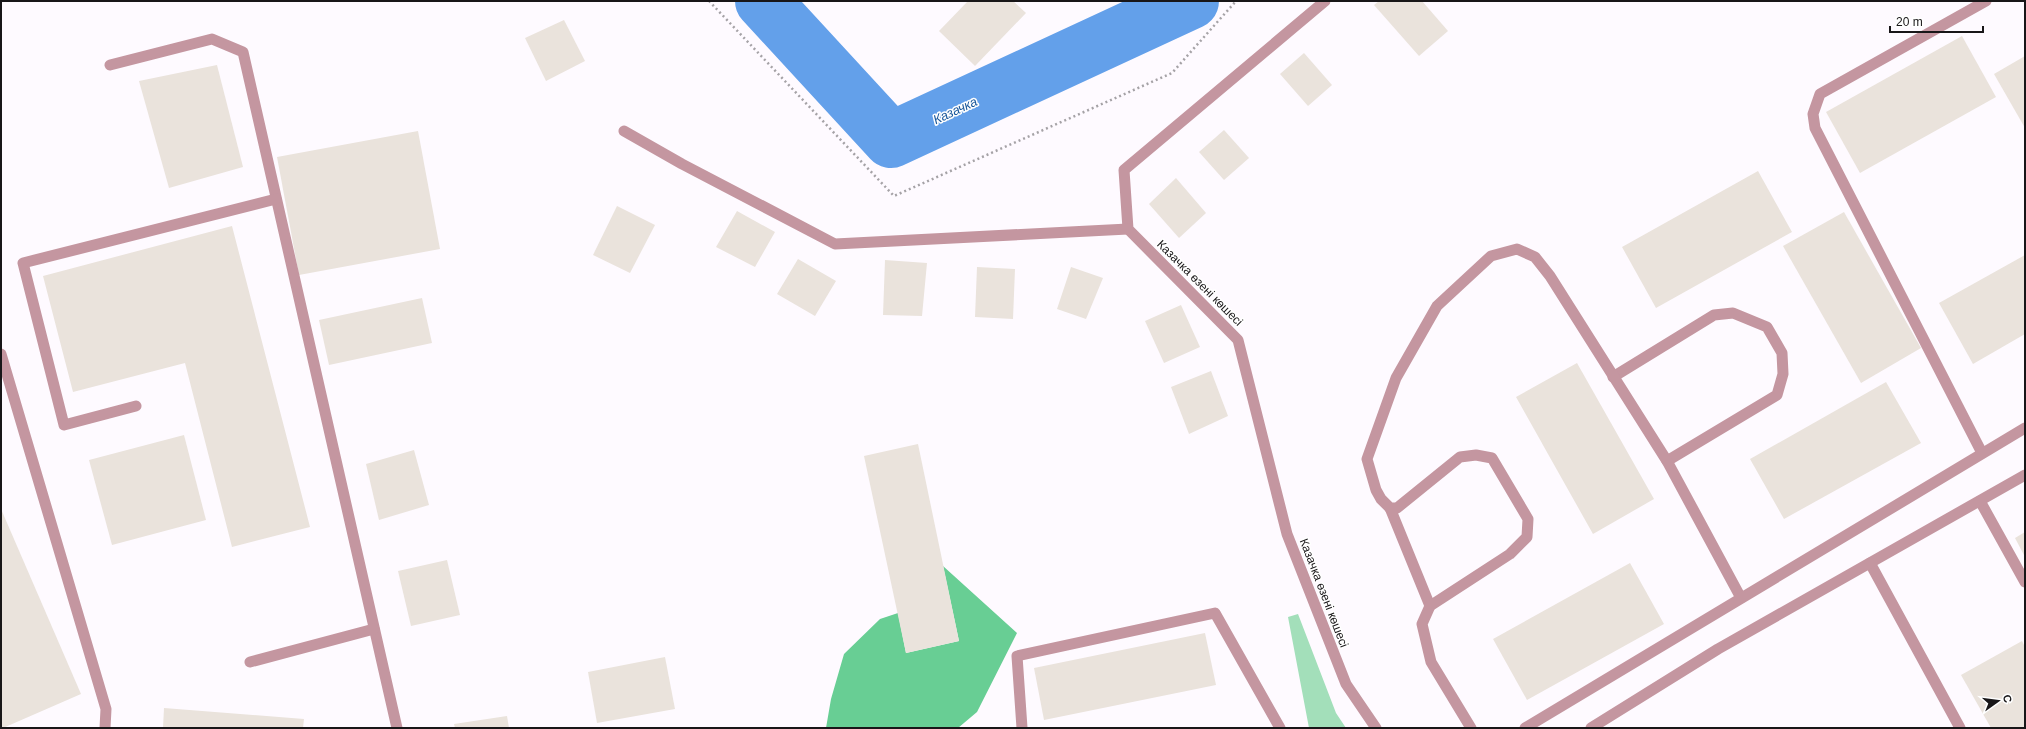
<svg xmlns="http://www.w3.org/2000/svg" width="2026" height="729" font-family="Helvetica,sans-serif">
	<rect width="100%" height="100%" fill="#fefaff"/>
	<polygon fill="#a3dfba" points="1298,614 1336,713 1346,728 1309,728 1288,617"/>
	<polygon fill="#68ce94" points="943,566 1017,633 977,712 958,728 826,728 831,699 844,654 880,619 898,613 906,653 959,641"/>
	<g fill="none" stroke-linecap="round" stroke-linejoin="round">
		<polyline stroke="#63a0ea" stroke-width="56" points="763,1 891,140 1191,1"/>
	</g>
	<g fill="#eae3dc">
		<polygon points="968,1 1013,1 1026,13 975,66 939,31"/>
		<polygon points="1379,1 1422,1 1448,31 1419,56 1374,5"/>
		<polygon points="564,20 585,61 546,81 525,38"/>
		<polygon points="1962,36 1996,97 1860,173 1826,112"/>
		<polygon points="1304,53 1332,85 1308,106 1280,74"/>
		<polygon points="2025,56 2025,128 1994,74"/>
		<polygon points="217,65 243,167 169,188 139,81"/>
		<polygon points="1224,130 1249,158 1224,180 1199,152"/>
		<polygon points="418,131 440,249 299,275 277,157"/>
		<polygon points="1758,171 1792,232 1656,308 1622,247"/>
		<polygon points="1176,178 1206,213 1179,238 1149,204"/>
		<polygon points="617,206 655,225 630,273 593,255"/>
		<polygon points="737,211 775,232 755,267 716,247"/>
		<polygon points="1844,212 1921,348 1861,383 1783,246"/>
		<polygon points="232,226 310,527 232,547 185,363 73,392 43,276"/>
		<polygon points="2025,255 2025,334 1973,364 1939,303"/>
		<polygon points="798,259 836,281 815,316 777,294"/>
		<polygon points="885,260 927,263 922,316 883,315"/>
		<polygon points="977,267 1015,269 1013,319 975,317"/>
		<polygon points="1071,267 1103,278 1086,319 1057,309"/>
		<polygon points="422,298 432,343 329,365 319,320"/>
		<polygon points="1181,305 1200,347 1164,363 1145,321"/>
		<polygon points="1577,363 1654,499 1593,534 1516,397"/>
		<polygon points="1211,371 1228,416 1189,434 1171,387"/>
		<polygon points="1886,382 1921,443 1784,519 1750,459"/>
		<polygon points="184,435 206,520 112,545 89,460"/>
		<polygon points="918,444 959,641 906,653 864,456"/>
		<polygon points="414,450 429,505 379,520 366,464"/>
		<polygon points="1,509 81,694 3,728 1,728"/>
		<polygon points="2025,532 2025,557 2015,538"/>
		<polygon points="447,560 460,615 411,626 398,571"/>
		<polygon points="1630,563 1664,624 1527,700 1493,639"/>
		<polygon points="1205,633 1216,685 1044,720 1034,668"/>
		<polygon points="2022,641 2025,647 2025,728 1991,728 1961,675"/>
		<polygon points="665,657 675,709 597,723 588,672"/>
		<polygon points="164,708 304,719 303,728 163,728"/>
		<polygon points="507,716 509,728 455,728 454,724"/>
	</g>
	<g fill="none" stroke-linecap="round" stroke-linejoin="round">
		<polyline stroke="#a5a2a6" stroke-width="2.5" stroke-dasharray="2 3" stroke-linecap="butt" points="709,1 894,196 1172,73 1236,1"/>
		<g stroke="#c496a0" stroke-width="11">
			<polyline points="110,65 212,39 243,52 397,728"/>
			<polyline points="1,354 106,709 105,728"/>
			<polyline points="1613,377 1714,315 1733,313 1767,327 1782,353 1783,374 1777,395 1667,461"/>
			<polyline points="136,406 64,425 23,263 276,199"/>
			<polyline points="1390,508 1430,606"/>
			<polyline points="250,662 374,629"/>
			<polyline points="1022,728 1017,656 1215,613 1280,728"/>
			<polyline points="1471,728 1431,662 1422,624 1430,606 1510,554 1527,537 1528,519 1492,458 1476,455 1460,457 1397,508 1390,508 1381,499 1376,490 1367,459 1396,378 1437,306 1491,256 1517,249 1535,257 1550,276 1667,461 1741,598"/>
		</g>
		<g stroke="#c496a0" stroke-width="11">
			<polyline points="1325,1 1124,170 1128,229 1238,340 1287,534 1346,684 1376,728"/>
			<polyline points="624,131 682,164 835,244 1128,229"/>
			<polyline points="1982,453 1815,128 1813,114 1820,94 1986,1"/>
			<polyline points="1980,501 2025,582"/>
			<polyline points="1870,563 1960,728"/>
			<polyline points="1525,728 2025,428"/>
			<polyline points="1591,728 1718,649 2025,475"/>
		</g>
	</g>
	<g text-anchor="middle" stroke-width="3" stroke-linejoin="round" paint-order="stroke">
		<g font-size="12" fill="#181618" stroke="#fff">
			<text transform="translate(1200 283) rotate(45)" y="4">Казачка өзені көшесі</text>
			<text transform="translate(1324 593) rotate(69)" y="4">Казачка өзені көшесі</text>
		</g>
		<g font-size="13" font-style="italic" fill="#1a589b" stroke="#fff">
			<text transform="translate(955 110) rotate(-25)" y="5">Казачка</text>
		</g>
	</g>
	<rect width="2026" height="729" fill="none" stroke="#181618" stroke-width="4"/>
	<g transform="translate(1998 701) rotate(76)" stroke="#ffffff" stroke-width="3" paint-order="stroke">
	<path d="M0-3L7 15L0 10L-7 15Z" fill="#181618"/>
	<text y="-6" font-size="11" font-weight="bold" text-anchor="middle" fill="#181618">С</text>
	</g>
	<path d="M1890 26v6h93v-6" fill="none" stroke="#181618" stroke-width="2"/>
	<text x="1896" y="26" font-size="12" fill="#181618" stroke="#ffffff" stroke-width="3" paint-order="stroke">20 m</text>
</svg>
